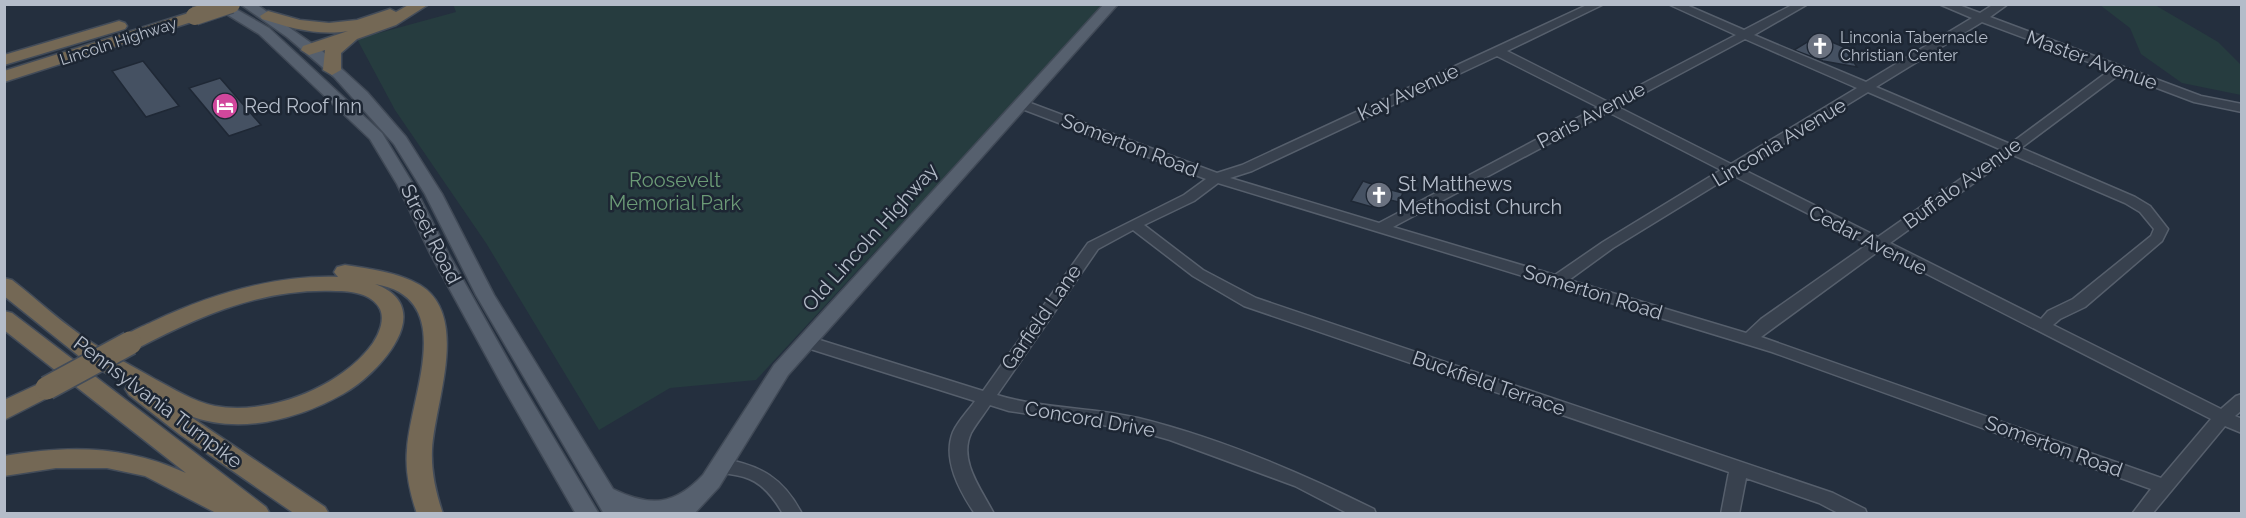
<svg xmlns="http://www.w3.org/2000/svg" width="2246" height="518" font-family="Raleway,sans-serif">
	<rect width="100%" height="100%" fill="#242f3e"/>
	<g fill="#263c3f">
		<polygon points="453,4 1104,5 756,380 670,388 599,430 486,243 395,110 357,39 456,12"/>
		<polygon points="2100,5 2155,5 2218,42 2241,65 2241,95 2182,83 2141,54 2130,28"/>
	</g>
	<g fill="#455162" stroke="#1f2835" stroke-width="1.5">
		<polygon points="1817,36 1844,47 1857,67 1823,61 1794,50"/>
		<polygon points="143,61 179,106 146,117 112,71"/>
		<polygon points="220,78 261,125 229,136 189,88"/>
		<polygon points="1363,181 1383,188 1403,193 1398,202 1379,197 1372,207 1351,201"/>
	</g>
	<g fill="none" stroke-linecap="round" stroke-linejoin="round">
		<g stroke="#565f6c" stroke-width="3">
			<g id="minor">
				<path d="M1589,4H1604L1507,51L1608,102L1736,35L1668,4H1684L1744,30L1794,4H1808L1754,35L1866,82L1972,18L1939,4H1956L1980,13L1994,4H2008L1990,17L2201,96L2242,104V112L2194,102L2120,74L2021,148L2135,197L2150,206L2168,229L2162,241L2085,307L2060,319L2053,325L2221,409L2236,396L2242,394V410L2235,416L2242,419V433L2225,426L2152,514H2132L2151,489L1772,352L1218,183L1194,201L1144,225L1203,270L1256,298L1833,493L1865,509L1867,514H1840L1819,503L1746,478L1739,514H1721L1729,472L1244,306L1193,276L1133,230L1098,249L997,395C1043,409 1092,407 1138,418C1220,438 1299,472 1374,509L1376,514H1349L1295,486L1170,440L1135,430L1009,411L990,405C984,414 976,424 971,433C958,461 982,490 994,514H975C960,491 942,460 953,432C958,421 968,411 975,401L801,346L799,342L801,338L807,336L983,391L1088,243L1184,195L1206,179L1017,107V101H1025L1217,173L1242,165ZM1982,22L2110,70L2010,144L1876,87ZM1745,39L1857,88L1731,164L1618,107ZM1497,56L1598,107L1379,223L1230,178L1252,171ZM1868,92L2002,150L1878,237L1742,169ZM1608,112L1721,170L1603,242L1555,275L1393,227ZM2013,155L2125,203L2140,212L2154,229L2151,236L2073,299L2048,311L2041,319L1890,243ZM1732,175L1868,244L1761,319L1746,333L1569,280L1613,248ZM1880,250L2211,419L2161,478L1761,337Z"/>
				<path d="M721,459C760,464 784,479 802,514H783C774,498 762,482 744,477C734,474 724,474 715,471L712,466L715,461Z"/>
			</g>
		</g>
		<g stroke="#414a57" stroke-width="3">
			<g id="major">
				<polygon points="210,4 227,4 269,28 382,133 413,184 448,253 521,383 599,514 576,514 502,385 430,253 397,184 370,139 259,34"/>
				<path d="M240,4H256L321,50L367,92L406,137L442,194L494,295L613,489C650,507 674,506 703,475L774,365L1104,4H1118L788,375L719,487L694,514H604L476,295L425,194L394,144L334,77L287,37Z"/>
			</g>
		</g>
		<g stroke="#434c59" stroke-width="3">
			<g id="highway">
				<path d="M410,4H429L396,25L357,39L341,53V70L332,75L323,70L325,50L309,55L301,50L303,46L348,31C319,36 290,28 262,19L260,16L268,11L300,20L329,23L357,20L390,9L396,12Z"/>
				<polygon points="195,11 201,13 203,16 201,19 4,82 4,71"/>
				<polygon points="119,21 125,23 127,26 125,29 4,65 4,55"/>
				<path d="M345,265C371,269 397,272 420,285C471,316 434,404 432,450C431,472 436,493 443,514H417C410,493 405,472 407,450C410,395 459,298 375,284C440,308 378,375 343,394C297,420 238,435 188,415L325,507L329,514H295L179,434L129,395L125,389L128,384L90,365L4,296V278L12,280C39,301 65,326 94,344C113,356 134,367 153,378C172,388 194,402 215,406C268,416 342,387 373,343C379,334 385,320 380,309C372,293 350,291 336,291C263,288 201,315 138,348L130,351L122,348L119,343C125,332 142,327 154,321C212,294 273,275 338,277L334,272L337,267Z"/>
				<path d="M4,311L12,313L266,507L270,514H218L145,476L107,468H56L4,476V456C68,445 126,445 186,473L4,330Z"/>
				<polygon points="47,380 55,382 59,388 55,394 4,420 4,400"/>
			</g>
		</g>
		<use href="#minor" fill="#38414e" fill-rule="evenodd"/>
		<use href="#major" fill="#56606e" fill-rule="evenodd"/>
		<use href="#highway" fill="#746855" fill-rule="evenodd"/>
		<g stroke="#434c59" stroke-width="20" stroke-linecap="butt">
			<polyline id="highway-bridge-far1" points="195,16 231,4"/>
		</g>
		<g stroke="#434c59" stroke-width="26" stroke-linecap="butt">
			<polyline id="highway-bridge" points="47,388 130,343"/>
		</g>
		<use href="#highway-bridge-far1" stroke="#746855" stroke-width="18"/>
		<use href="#highway-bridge" stroke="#746855" stroke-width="23"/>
	</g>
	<defs>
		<g id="church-disc" transform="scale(1.35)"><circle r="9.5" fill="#6b7280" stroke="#1d2633"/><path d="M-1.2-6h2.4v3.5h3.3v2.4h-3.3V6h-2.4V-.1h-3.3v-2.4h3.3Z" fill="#fff"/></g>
		<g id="hotel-disc" transform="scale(1.35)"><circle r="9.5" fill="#d1479c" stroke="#1d2633"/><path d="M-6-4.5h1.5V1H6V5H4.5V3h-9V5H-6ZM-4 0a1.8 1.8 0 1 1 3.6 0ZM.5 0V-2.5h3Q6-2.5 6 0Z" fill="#fff"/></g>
	</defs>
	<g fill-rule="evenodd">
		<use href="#church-disc" x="1820" y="46"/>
		<use href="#hotel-disc" x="225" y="106"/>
		<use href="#church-disc" x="1379" y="195"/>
	</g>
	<g text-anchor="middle" stroke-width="5" stroke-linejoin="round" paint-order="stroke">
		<g font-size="16" fill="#b4bcc9" stroke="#1d2633" text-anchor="start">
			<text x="1840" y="43">Linconia Tabernacle<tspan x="1840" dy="18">Christian Center</tspan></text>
		</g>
		<g font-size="16" fill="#b4bcc9" stroke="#1d2633">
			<text transform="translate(118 41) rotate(-18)" y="6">Lincoln Highway</text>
		</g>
		<g font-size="20" fill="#b4bcc9" stroke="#1d2633">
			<text transform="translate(2092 60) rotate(20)" y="7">Master Avenue</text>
			<text transform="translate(1408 92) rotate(-25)" y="7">Kay Avenue</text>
			<text transform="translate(1591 115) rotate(-28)" y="7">Paris Avenue</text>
			<text transform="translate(1779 142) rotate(-31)" y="7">Linconia Avenue</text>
			<text transform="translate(1130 145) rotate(21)" y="7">Somerton Road</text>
			<text transform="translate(1962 183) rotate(-36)" y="7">Buffalo Avenue</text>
			<text transform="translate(431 234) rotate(63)" y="7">Street Road</text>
			<text transform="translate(870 237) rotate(-48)" y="7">Old Lincoln Highway</text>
			<text transform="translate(1868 240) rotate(27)" y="7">Cedar Avenue</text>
			<text transform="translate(1593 292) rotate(17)" y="7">Somerton Road</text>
			<text transform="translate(1041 317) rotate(-55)" y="7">Garfield Lane</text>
			<text transform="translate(1489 383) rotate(19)" y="7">Buckfield Terrace</text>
			<text transform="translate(158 402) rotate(37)" y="7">Pennsylvania Turnpike</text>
			<text transform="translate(1090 419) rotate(10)" y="7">Concord Drive</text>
			<text transform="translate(2054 446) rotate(20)" y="7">Somerton Road</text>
		</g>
		<g font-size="20" fill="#b4bcc9" stroke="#1d2633" text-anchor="start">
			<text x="244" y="113">Red Roof Inn</text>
			<text x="1398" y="191">St Matthews<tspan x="1398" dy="23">Methodist Church</tspan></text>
		</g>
		<g font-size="20" fill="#6b9a76" stroke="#1d2633">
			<text x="675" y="187">Roosevelt<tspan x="675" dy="23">Memorial Park</tspan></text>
		</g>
	</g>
	<rect width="2246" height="518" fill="none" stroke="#b4bcc9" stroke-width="12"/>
</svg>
